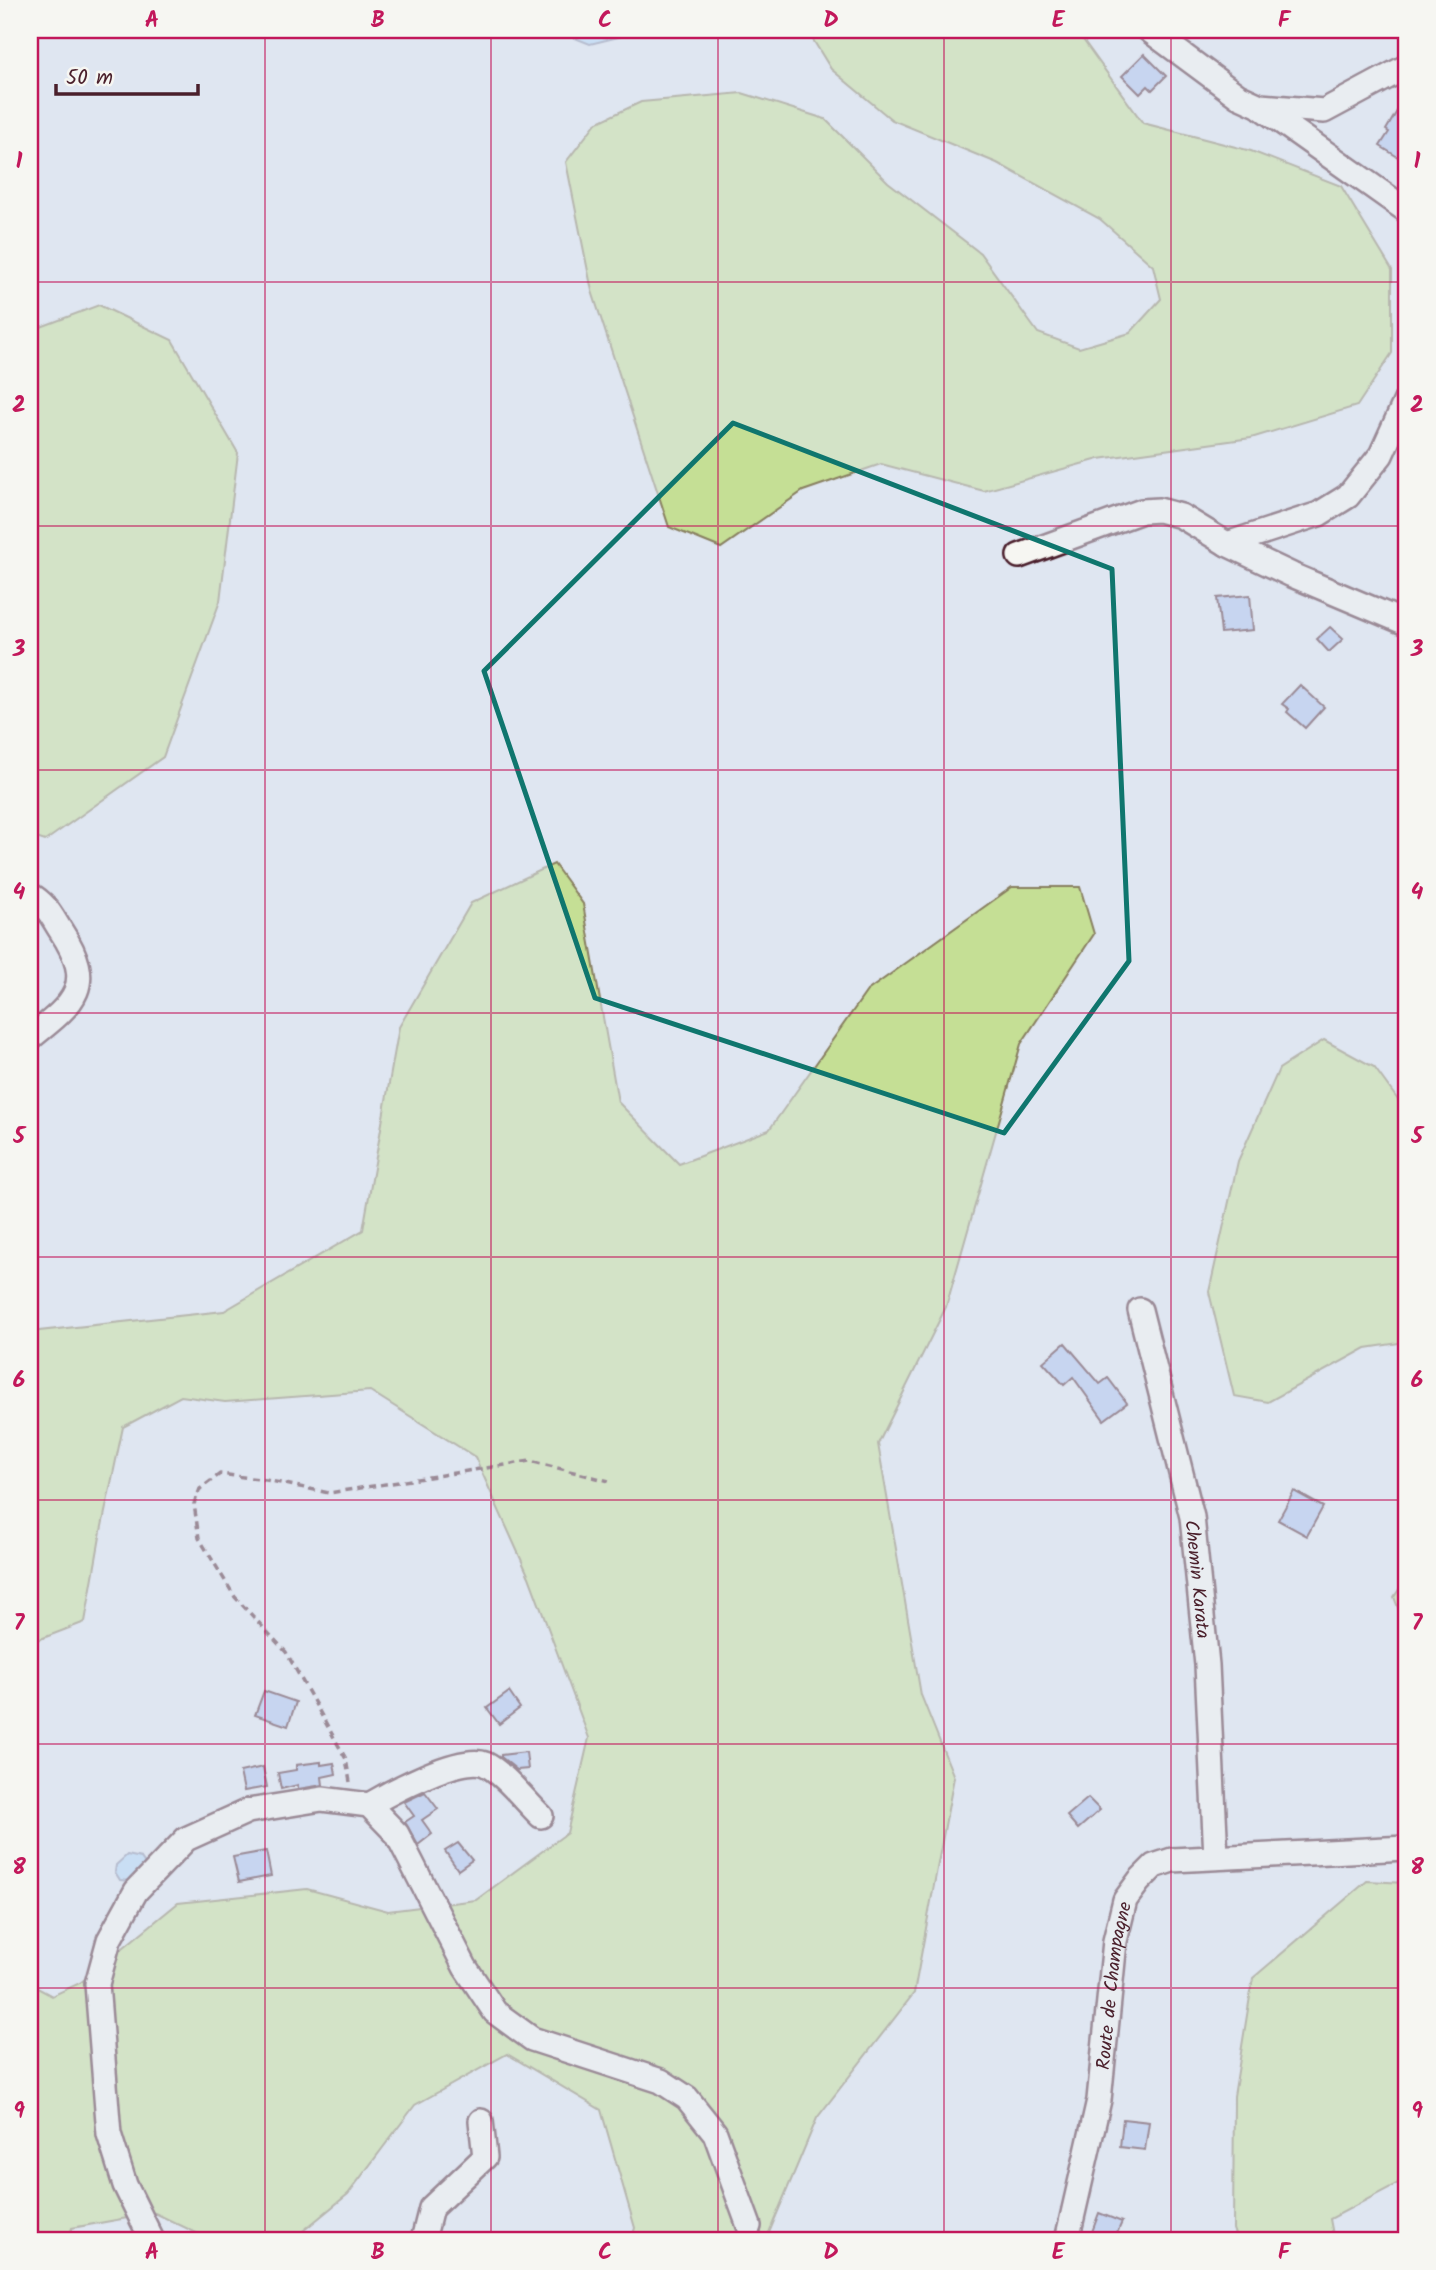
<svg xmlns="http://www.w3.org/2000/svg" width="1436" height="2270" font-family="Kalam,sans-serif">
	<rect width="100%" height="100%" fill="#dfe6f1"/>
	<filter id="ink" filterUnits="userSpaceOnUse"><feTurbulence type="fractalNoise" baseFrequency=".0143" numOctaves="2"/><feDisplacementMap in="SourceGraphic" scale="14" xChannelSelector="R" yChannelSelector="G"/><feConvolveMatrix kernelMatrix="1 2 1 2 8 2 1 2 1" color-interpolation-filters="sRGB"/></filter>
	<g filter="url(#ink)">
		<g fill="#c5df95" stroke="#887f60" stroke-width="2">
			<polygon points="807,30 1076,30 1143,123 1251,151 1341,186 1392,270 1392,353 1357,406 1251,438 1099,459 984,491 881,464 803,491 721,548 669,527 592,291 566,162 596,123 641,102 742,93 825,119 888,182 980,253 1038,333 1079,348 1130,333 1161,299 1153,266 1100,219 997,163 892,120 831,69"/>
			<polygon points="99,305 172,340 238,453 220,601 163,757 45,841 30,836 30,331"/>
			<polygon points="554,864 583,904 618,1102 679,1164 769,1130 867,991 1012,887 1080,887 1094,934 1021,1044 946,1307 878,1444 921,1695 954,1777 914,1993 817,2118 766,2240 631,2240 635,2228 601,2110 507,2054 415,2105 348,2194 292,2240 211,2240 155,2213 72,2228 68,2240 30,2240 30,1984 52,1996 80,1983 178,1903 307,1889 388,1911 476,1900 567,1833 589,1738 529,1577 475,1457 370,1391 225,1402 181,1396 123,1427 101,1531 85,1622 30,1643 30,1332 224,1311 363,1230 399,1027 471,903"/>
			<polygon points="1324,1040 1374,1067 1406,1111 1406,1342 1366,1348 1268,1402 1234,1396 1209,1292 1238,1161 1279,1069"/>
			<polygon points="1406,1579 1406,1629 1394,1597"/>
			<polygon points="1367,1881 1406,1883 1406,2179 1330,2219 1334,2240 1237,2240 1233,2229 1234,2096 1253,1978"/>
		</g>
		<g fill="#afd5f9" stroke="#878ca7" stroke-width="2">
			<polygon points="555,30 647,30 590,44"/>
			<polygon points="127,1855 141,1858 146,1865 131,1881 120,1880 115,1872 116,1865"/>
		</g>
		<g fill="#aac0ef" stroke="#4a1f2b" stroke-width="2">
			<polygon points="1144,54 1166,76 1152,90 1148,86 1140,94 1122,76"/>
			<polygon points="1406,96 1406,162 1380,146 1389,132 1386,130"/>
			<polygon points="1250,595 1253,630 1221,633 1217,598"/>
			<polygon points="1330,627 1343,639 1329,652 1317,639"/>
			<polygon points="1300,685 1324,707 1305,728 1287,712 1289,709 1282,704"/>
			<polygon points="1065,1343 1100,1384 1108,1378 1127,1403 1104,1420 1073,1377 1064,1385 1043,1362"/>
			<polygon points="1294,1491 1323,1507 1307,1536 1278,1520"/>
			<polygon points="264,1691 296,1702 288,1726 255,1715"/>
			<polygon points="509,1692 520,1708 499,1724 487,1708"/>
			<polygon points="526,1752 528,1769 517,1770 501,1757 501,1755"/>
			<polygon points="321,1762 321,1765 334,1763 336,1774 322,1777 323,1785 298,1789 298,1785 281,1789 278,1773 296,1770 296,1765"/>
			<polygon points="263,1767 267,1787 244,1791 240,1772"/>
			<polygon points="425,1792 438,1809 422,1820 432,1834 418,1845 405,1822 414,1816 404,1802"/>
			<polygon points="1088,1798 1100,1810 1078,1829 1067,1816"/>
			<polygon points="458,1843 472,1860 458,1870 445,1851"/>
			<polygon points="266,1851 271,1876 239,1882 233,1857"/>
			<polygon points="1123,2119 1149,2122 1145,2150 1120,2147"/>
			<polygon points="1099,2213 1122,2222 1114,2240 1089,2240"/>
		</g>
		<g fill="none" stroke-linecap="round" stroke-linejoin="round">
			<g stroke="#4a1f2b" stroke-width="28">
				<g id="minor">
					<polyline points="1149,30 1238,96 1260,106 1324,111 1406,67"/>
					<polyline points="1262,108 1406,210"/>
					<polyline points="1227,544 1319,514 1348,496 1381,455 1406,400"/>
					<polyline points="1019,556 1142,511 1159,510 1181,516 1227,544 1292,575 1406,623"/>
					<path d="M30,895C46,903 52,917 61,931C97,986 74,1003 30,1038"/>
					<path id="s1" d="M1140,1310L1192,1517L1207,1665L1216,1857"/>
					<path d="M369,1805C391,1792 461,1754 485,1764C504,1773 525,1801 541,1816"/>
					<polyline points="152,2240 125,2185 109,2134 97,1984 109,1940 136,1891 186,1839 248,1811 322,1799 369,1805 397,1834 465,1967 495,2012 532,2039 661,2081 687,2098 715,2133 749,2226"/>
					<polyline points="423,2240 431,2208 485,2157 481,2121"/>
					<path id="s2" d="M1067,2240L1099,2100L1115,1941L1125,1900L1139,1881L1154,1866L1172,1860L1406,1848"/>
				</g>
			</g>
			<polyline stroke="#4a1f2b" stroke-width="3.5" stroke-dasharray="7 5" stroke-linecap="butt" points="350,1782 346,1759 286,1652 235,1597 199,1538 194,1504 200,1489 220,1474 266,1480 329,1493 530,1461 609,1481"/>
			<use href="#minor" stroke="#f6f6f2" stroke-width="23"/>
		</g>
	</g>
	<path d="M0 0H1436V2270H0ZM733,423L1112,569L1129,961L1004,1133L595,998L484,671Z" fill="#dfe6f1" fill-opacity=".55" fill-rule="evenodd"/>
	<path fill="none" stroke="#0f766e" stroke-width="5" stroke-linejoin="round" d="M733,423L1112,569L1129,961L1004,1133L595,998L484,671Z"/>
	<path fill="none" stroke="#c2185b" stroke-width="2" stroke-opacity="0.55" d="M265,30V2240M491,30V2240M718,30V2240M944,30V2240M1171,30V2240M30,282H1406M30,526H1406M30,770H1406M30,1013H1406M30,1257H1406M30,1500H1406M30,1744H1406M30,1988H1406"/>
	<g text-anchor="middle" stroke-width="5" stroke-linejoin="round" paint-order="stroke">
		<g font-size="19" fill="#4a1f2b" stroke="#f6f6f2">
			<text dy="7" stroke="none"><textPath href="#s1" startOffset="276">Chemin Karata</textPath></text>
			<text dy="7" stroke="none"><textPath href="#s2" startOffset="259">Route de Champagne</textPath></text>
		</g>
	</g>
	<rect width="1436" height="2270" fill="none" stroke="#f6f6f2" stroke-width="77"/>
	<path d="M56 84v10h142v-10" fill="none" stroke="#4a1f2b" stroke-width="3.5"/>
	<text x="66" y="84" font-size="21" fill="#4a1f2b" stroke="#f6f6f2" stroke-width="5" paint-order="stroke">50 m</text>
	<rect x="38" y="38" width="1360" height="2194" fill="none" stroke="#c2185b" stroke-width="2.5"/>
	<g font-size="23" text-anchor="middle" font-weight="bold" fill="#c2185b">
		<text x="152" y="27">A</text>
		<text x="378" y="27">B</text>
		<text x="605" y="27">C</text>
		<text x="831" y="27">D</text>
		<text x="1058" y="27">E</text>
		<text x="1284" y="27">F</text>
		<text x="19" y="168">1</text>
		<text x="1417" y="168">1</text>
		<text x="19" y="412">2</text>
		<text x="1417" y="412">2</text>
		<text x="19" y="656">3</text>
		<text x="1417" y="656">3</text>
		<text x="19" y="899">4</text>
		<text x="1417" y="899">4</text>
		<text x="19" y="1143">5</text>
		<text x="1417" y="1143">5</text>
		<text x="19" y="1387">6</text>
		<text x="1417" y="1387">6</text>
		<text x="19" y="1630">7</text>
		<text x="1417" y="1630">7</text>
		<text x="19" y="1874">8</text>
		<text x="1417" y="1874">8</text>
		<text x="19" y="2118">9</text>
		<text x="1417" y="2118">9</text>
		<text x="152" y="2259">A</text>
		<text x="378" y="2259">B</text>
		<text x="605" y="2259">C</text>
		<text x="831" y="2259">D</text>
		<text x="1058" y="2259">E</text>
		<text x="1284" y="2259">F</text>
	</g>
</svg>
